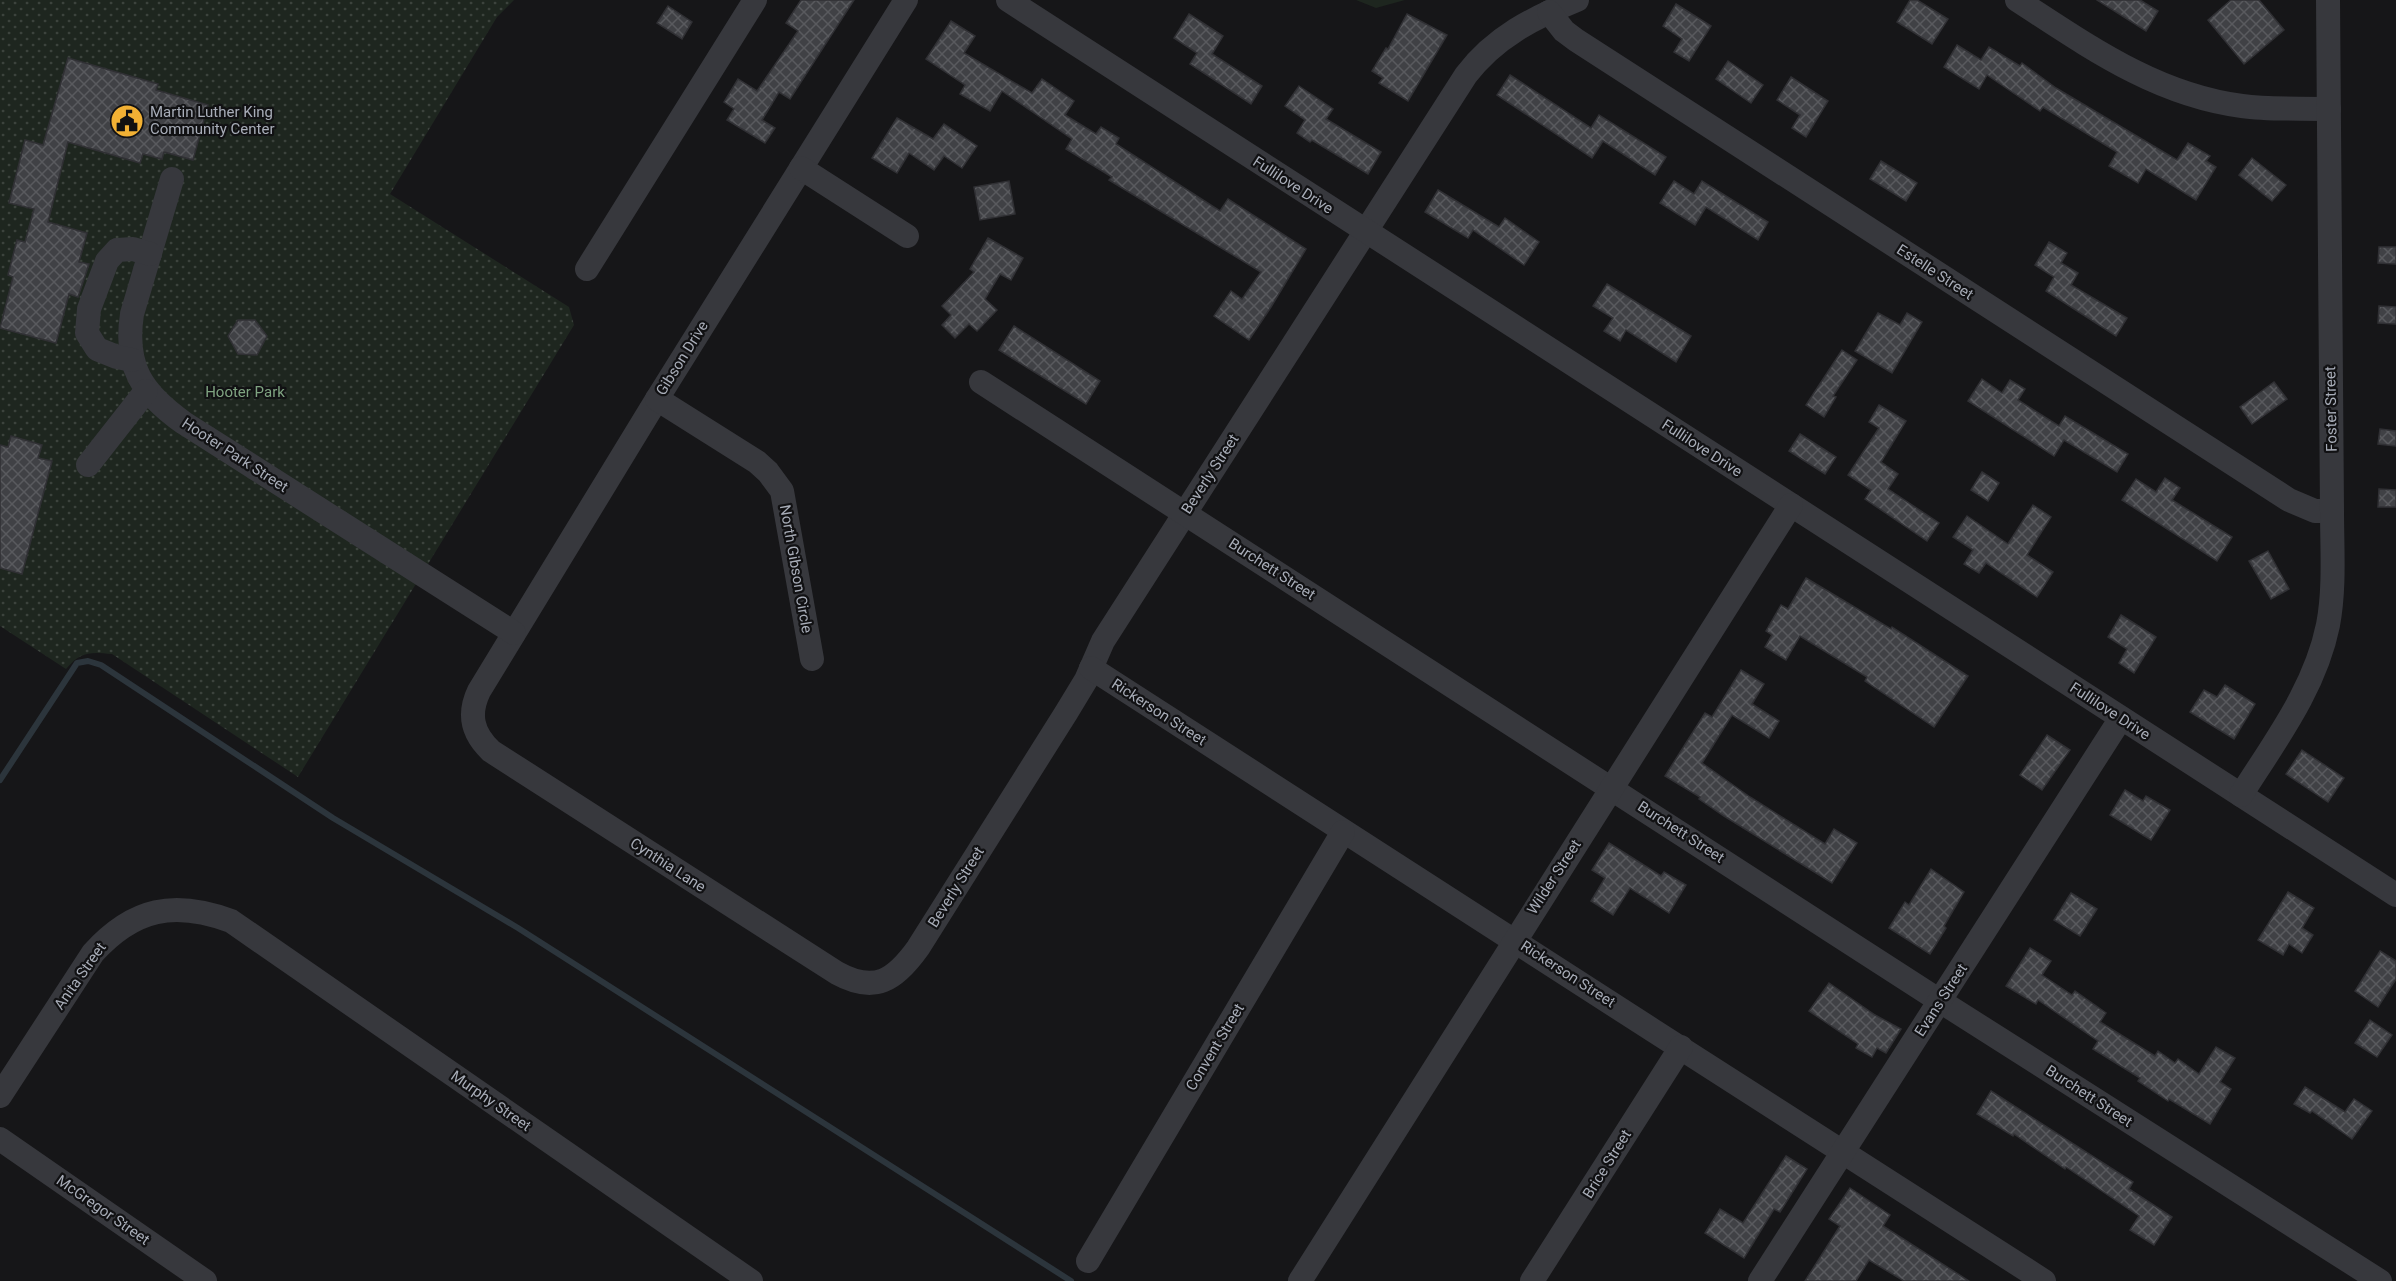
<svg xmlns="http://www.w3.org/2000/svg" width="2396" height="1281" font-family="Roboto,sans-serif">
	<defs>
		<pattern id="park-dots" width="8" height="8" patternUnits="userSpaceOnUse" patternTransform="scale(1.5)"><rect width="8" height="8" fill="#1e261f"/><path d="M2 2h.1M6 6h.1" fill="none" stroke="#3c433d" stroke-width="1.8" stroke-linecap="round"/></pattern>
		<pattern id="building-cross-hatch" width="8" height="8" patternUnits="userSpaceOnUse" patternTransform="scale(1.5)"><rect width="8" height="8" fill="#404145"/><path d="M0 0l8 8M0 8l8-8" fill="none" stroke="#595a5e"/></pattern>
	</defs>
	<rect width="100%" height="100%" fill="#161618"/>
	<polygon fill="#1e261f" points="1356,0 1405,0 1376,8"/>
	<path fill="url(#park-dots)" d="M0,0H514L497,17L390,194L569,307L574,325L298,777L112,654C90,652 81,651 66,669L0,626Z"/>
	<g fill="none" stroke-linecap="round" stroke-linejoin="round">
		<polyline stroke="#2c353c" stroke-width="6" points="0,780 77,663 88,661 101,665 333,818 518,928 1071,1281"/>
	</g>
	<g fill="url(#building-cross-hatch)" stroke="#303034" stroke-width="1.5">
		<polygon points="801,0 854,0 790,99 779,92 762,120 775,128 765,143 727,120 734,109 724,102 738,79 757,91 798,31 786,23"/>
		<polygon points="1910,0 1917,0 1948,19 1932,44 1897,22"/>
		<polygon points="2097,0 2140,0 2158,11 2146,31"/>
		<polygon points="2231,0 2259,0 2284,30 2244,64 2208,20"/>
		<polygon points="1676,4 1711,26 1689,61 1674,52 1682,39 1663,26"/>
		<polygon points="668,6 692,22 682,39 657,23"/>
		<polygon points="1189,14 1223,36 1212,54 1262,86 1251,104 1190,64 1197,53 1174,38"/>
		<polygon points="1407,14 1447,35 1408,101 1379,83 1383,78 1372,71 1386,48 1388,49"/>
		<polygon points="951,21 975,36 964,53 1032,93 1042,79 1074,101 1065,115 1096,134 1101,127 1119,138 1116,144 1220,211 1228,199 1306,249 1271,307 1249,340 1214,316 1231,291 1242,299 1261,272 1109,180 1112,177 1066,149 1072,139 1002,91 990,111 960,94 965,85 926,59"/>
		<polygon points="1957,45 1981,60 1989,47 2020,66 2022,63 2056,88 2177,160 2188,143 2210,156 2206,161 2216,167 2196,200 2146,169 2138,183 2109,166 2117,152 2043,107 2040,111 1987,75 1979,89 1944,67"/>
		<polygon points="68,58 158,84 156,90 208,105 193,160 164,152 162,159 143,154 140,163 68,142 48,222 87,233 79,262 89,264 78,297 69,294 56,343 0,328 13,277 8,275 17,240 25,242 34,209 9,203 25,140 43,145"/>
		<polygon points="1728,61 1763,85 1751,103 1716,79"/>
		<polygon points="1510,75 1591,128 1599,115 1666,157 1655,175 1603,141 1592,158 1497,95"/>
		<polygon points="1791,77 1828,101 1806,137 1792,128 1800,115 1777,100"/>
		<polygon points="1299,86 1333,109 1326,119 1381,152 1368,174 1312,140 1310,142 1297,133 1305,120 1285,106"/>
		<polygon points="897,118 933,139 944,124 977,146 962,168 944,156 934,170 909,153 897,173 872,158"/>
		<polygon points="2252,158 2286,185 2272,201 2239,175"/>
		<polygon points="1881,161 1917,183 1906,201 1870,179"/>
		<polygon points="1009,181 1015,214 980,220 974,187"/>
		<polygon points="1674,181 1694,194 1702,181 1768,222 1758,240 1706,207 1695,225 1660,203"/>
		<polygon points="1438,190 1499,227 1505,218 1539,242 1524,265 1473,230 1468,238 1425,212"/>
		<polygon points="988,238 1023,258 1011,280 1000,274 985,299 997,310 977,331 969,324 955,338 942,325 951,315 942,306 974,272 970,269"/>
		<polygon points="2049,242 2067,253 2061,263 2078,273 2071,285 2127,318 2116,336 2046,291 2054,277 2035,265"/>
		<polygon points="2379,247 2396,247 2396,264 2378,263"/>
		<polygon points="1607,284 1691,336 1676,362 1626,330 1620,341 1604,331 1613,318 1593,306"/>
		<polygon points="2379,306 2396,307 2396,324 2378,323"/>
		<polygon points="1878,313 1900,325 1907,313 1922,322 1892,373 1855,351"/>
		<polygon points="238,320 255,320 267,336 257,355 238,354 228,336"/>
		<polygon points="1014,326 1100,381 1086,404 999,350"/>
		<polygon points="1842,350 1857,360 1833,396 1836,397 1824,417 1806,405"/>
		<polygon points="1982,379 2002,393 2010,380 2025,389 2018,400 2059,426 2065,416 2128,454 2117,472 2064,440 2054,456 1968,401"/>
		<polygon points="2274,382 2287,399 2252,424 2240,407"/>
		<polygon points="1879,405 1906,421 1881,462 1898,474 1888,489 1939,523 1927,541 1865,499 1871,490 1848,475 1879,428 1869,422"/>
		<polygon points="2380,429 2396,431 2396,446 2378,444"/>
		<polygon points="1800,434 1836,457 1825,474 1789,451"/>
		<polygon points="11,436 42,445 38,458 52,461 22,574 0,568 0,445 8,447"/>
		<polygon points="1982,472 1999,483 1988,501 1971,490"/>
		<polygon points="2165,478 2180,488 2172,500 2232,537 2217,561 2122,500 2136,479 2156,492"/>
		<polygon points="2379,489 2396,490 2396,507 2378,507"/>
		<polygon points="2033,505 2051,517 2027,555 2053,572 2037,597 1986,563 1979,573 1964,564 1973,550 1953,537 1967,516 2008,544"/>
		<polygon points="2268,551 2289,589 2271,599 2249,561"/>
		<polygon points="1806,578 1891,629 1892,627 1968,676 1934,727 1865,681 1867,677 1800,636 1786,660 1765,647 1772,635 1766,631 1781,605 1788,609"/>
		<polygon points="2121,615 2156,637 2134,673 2119,663 2127,649 2108,637"/>
		<polygon points="1741,670 1764,684 1752,704 1779,721 1769,738 1732,715 1702,763 1750,797 1825,844 1834,829 1857,843 1832,883 1724,816 1699,799 1700,797 1665,776 1705,713 1712,717"/>
		<polygon points="2225,685 2255,704 2234,739 2190,712 2204,690 2217,697"/>
		<polygon points="2047,735 2070,750 2042,790 2020,775"/>
		<polygon points="2302,750 2344,778 2328,802 2286,774"/>
		<polygon points="2125,790 2143,801 2146,796 2170,810 2151,840 2110,815"/>
		<polygon points="1609,843 1661,876 1664,872 1686,885 1669,913 1630,888 1613,915 1591,901 1605,878 1592,870"/>
		<polygon points="1931,869 1964,892 1944,926 1946,928 1930,954 1889,928 1905,902 1909,905"/>
		<polygon points="2288,892 2314,908 2302,928 2313,935 2302,953 2289,944 2283,955 2258,940"/>
		<polygon points="2071,893 2097,909 2080,936 2054,920"/>
		<polygon points="2030,948 2051,961 2042,975 2072,995 2075,991 2106,1013 2100,1022 2155,1056 2158,1051 2175,1063 2178,1059 2199,1074 2216,1047 2235,1058 2220,1082 2231,1089 2210,1124 2169,1099 2168,1101 2138,1081 2140,1078 2093,1049 2098,1041 2038,1000 2036,1004 2006,986"/>
		<polygon points="2380,951 2396,961 2396,979 2378,1007 2355,991"/>
		<polygon points="1829,983 1875,1015 1901,1029 1886,1053 1877,1048 1872,1057 1856,1048 1858,1044 1809,1011"/>
		<polygon points="2370,1020 2392,1035 2377,1057 2355,1043"/>
		<polygon points="2305,1087 2345,1112 2354,1099 2372,1111 2352,1139 2312,1111 2310,1113 2294,1104"/>
		<polygon points="1991,1091 2133,1182 2129,1189 2172,1217 2154,1245 2130,1230 2139,1216 2066,1167 2065,1169 2014,1134 2013,1136 1977,1114"/>
		<polygon points="1786,1156 1807,1169 1780,1212 1774,1209 1744,1258 1705,1233 1720,1209 1743,1223"/>
		<polygon points="1850,1188 1890,1215 1883,1226 1969,1281 1904,1281 1869,1260 1856,1281 1805,1281 1840,1226 1829,1219"/>
	</g>
	<g fill="none" stroke-linecap="round" stroke-linejoin="round">
		<g stroke="#37383d" stroke-width="24">
			<path d="M906,0L657,399L479,691C468,714 472,733 491,751L837,973C875,994 895,980 918,948L1066,713L1086,680L1103,641L1466,75C1495,37 1533,18 1577,0"/>
			<polyline points="1008,0 2396,895"/>
			<path d="M2017,0C2088,46 2156,95 2242,106C2270,110 2300,108 2329,109"/>
			<polyline points="1549,12 1564,31 1576,40 2289,500 2315,511 2332,511"/>
			<polyline points="801,168 907,236"/>
			<path d="M172,179L132,314C124,367 142,393 184,423L514,633"/>
			<polyline points="587,269 755,0"/>
			<polyline points="132,360 117,357 97,349 87,333 89,309 107,261 117,250 133,249 150,254"/>
			<polyline points="981,382 1940,1001 2380,1281"/>
			<polyline points="657,399 757,462 768,472 782,491 812,659"/>
			<polyline points="88,465 146,391"/>
			<path d="M1091,668C1408,874 1726,1077 2044,1281"/>
			<path d="M2241,795C2275,741 2315,689 2328,625C2335,588 2332,549 2332,511L2328,0"/>
			<path d="M0,1096L93,953C134,908 174,900 231,921L751,1281"/>
			<polyline points="0,1139 205,1281"/>
			<polyline points="1088,1261 1343,832"/>
			<polyline points="1300,1281 1791,505"/>
			<polyline points="1532,1281 1681,1047"/>
			<polyline points="1760,1281 2121,718"/>
		</g>
	</g>
	<defs>
		<g id="civic-disc" transform="scale(1.725)"><circle r="9.5" fill="#f2b134" stroke="#111113"/><path d="M-.6-6.5H3V-4.5H.6V-3L4-1V1h2V6H-6V1h2V-1L-.6-3ZM-1.2 2.5V6h2.4V2.5Z" fill="#111"/></g>
	</defs>
	<g fill-rule="evenodd">
		<use href="#civic-disc" x="127" y="121"/>
	</g>
	<g text-anchor="middle" stroke-width="4.5" stroke-linejoin="round" paint-order="stroke">
		<g font-size="15" fill="#a8adb8" stroke="#111113" text-anchor="start">
			<text x="150" y="117">Martin Luther King<tspan x="150" dy="17">Community Center</tspan></text>
		</g>
		<g font-size="15" fill="#a8adb8" stroke="#111113">
			<text transform="translate(1293 185) rotate(33)" y="5">Fullilove Drive</text>
			<text transform="translate(1935 272) rotate(33)" y="5">Estelle Street</text>
			<text transform="translate(682 358) rotate(-58)" y="5">Gibson Drive</text>
			<text transform="translate(2331 409) rotate(-91)" y="5">Foster Street</text>
			<text transform="translate(1702 448) rotate(33)" y="5">Fullilove Drive</text>
			<text transform="translate(235 455) rotate(33)" y="5">Hooter Park Street</text>
			<text transform="translate(1210 474) rotate(-57)" y="5">Beverly Street</text>
			<text transform="translate(796 569) rotate(80)" y="5">North Gibson Circle</text>
			<text transform="translate(1272 569) rotate(33)" y="5">Burchett Street</text>
			<text transform="translate(2110 711) rotate(33)" y="5">Fullilove Drive</text>
			<text transform="translate(1159 712) rotate(33)" y="5">Rickerson Street</text>
			<text transform="translate(1681 832) rotate(33)" y="5">Burchett Street</text>
			<text transform="translate(668 865) rotate(33)" y="5">Cynthia Lane</text>
			<text transform="translate(1554 877) rotate(-57)" y="5">Wilder Street</text>
			<text transform="translate(956 887) rotate(-58)" y="5">Beverly Street</text>
			<text transform="translate(1568 974) rotate(33)" y="5">Rickerson Street</text>
			<text transform="translate(80 976) rotate(-55)" y="5">Anita Street</text>
			<text transform="translate(1941 1000) rotate(-57)" y="5">Evans Street</text>
			<text transform="translate(1215 1047) rotate(-59)" y="5">Convent Street</text>
			<text transform="translate(2089 1096) rotate(33)" y="5">Burchett Street</text>
			<text transform="translate(491 1101) rotate(35)" y="5">Murphy Street</text>
			<text transform="translate(1607 1164) rotate(-58)" y="5">Brice Street</text>
			<text transform="translate(103 1210) rotate(35)" y="5">McGregor Street</text>
		</g>
		<g font-size="15" fill="#7fa381" stroke="#111113">
			<text x="245" y="397">Hooter Park</text>
		</g>
	</g>
</svg>
